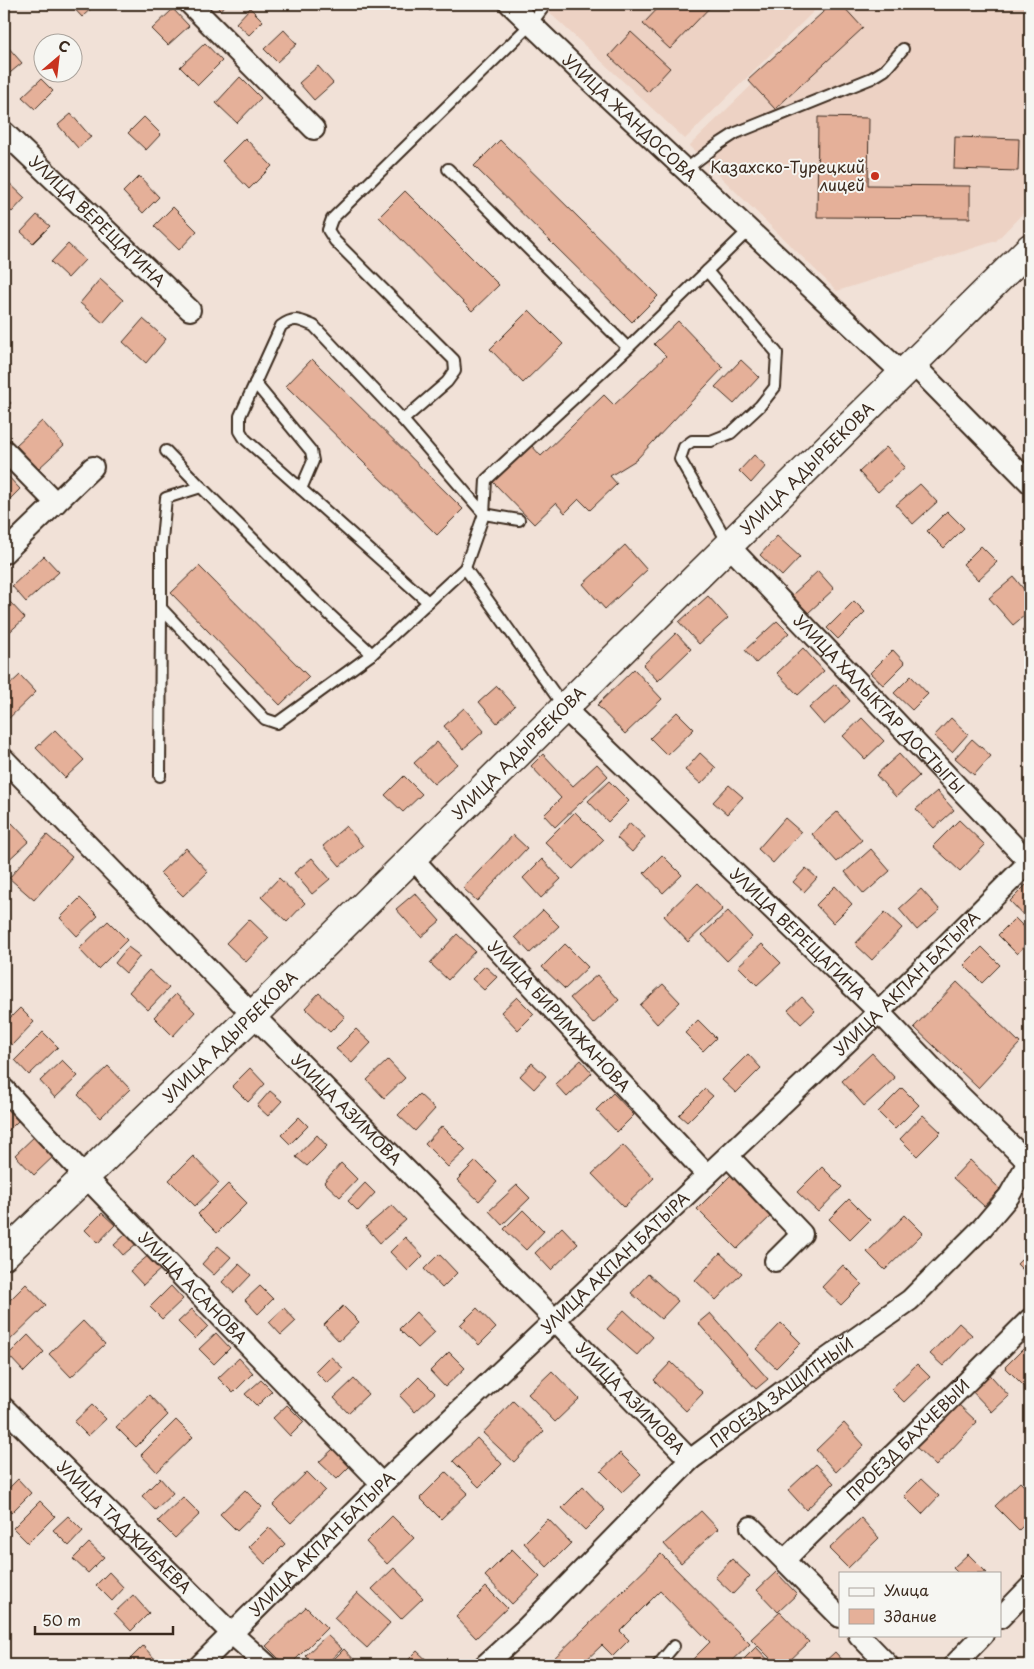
<svg xmlns="http://www.w3.org/2000/svg" width="1034" height="1669" font-family="'Playpen Sans',sans-serif">
	<rect width="100%" height="100%" fill="#f1e1d7"/>
	<filter id="ink" filterUnits="userSpaceOnUse"><feTurbulence type="fractalNoise" baseFrequency=".02" numOctaves="2"/><feDisplacementMap in="SourceGraphic" scale="10" xChannelSelector="R" yChannelSelector="G"/><feConvolveMatrix kernelMatrix="1 2 1 2 8 2 1 2 1" color-interpolation-filters="sRGB"/></filter>
	<g filter="url(#ink)">
		<g fill="#edd2c4">
			<polygon points="540,4 821,4 685,139"/>
			<polygon points="835,4 1030,4 1030,206 996,241 837,291 689,146"/>
		</g>
		<g fill="#e5b099" stroke="#3b2a1e">
			<polygon points="70,4 96,4 82,17"/>
			<polygon points="214,4 227,4 220,10"/>
			<polygon points="423,4 437,4 430,11"/>
			<polygon points="662,4 713,4 670,49 643,24"/>
			<polygon points="832,4 841,4 863,28 775,109 748,80"/>
			<polygon points="250,8 263,21 249,35 236,23"/>
			<polygon points="173,9 189,26 168,45 152,29"/>
			<polygon points="284,30 297,44 277,62 264,49"/>
			<polygon points="631,32 670,68 648,92 609,56"/>
			<polygon points="205,43 222,61 198,85 180,67"/>
			<polygon points="8,47 22,63 5,77 4,50"/>
			<polygon points="318,66 333,83 314,100 299,83"/>
			<polygon points="240,77 261,98 237,123 216,103"/>
			<polygon points="41,79 53,91 35,109 22,97"/>
			<polygon points="71,114 91,137 78,148 58,125"/>
			<polygon points="144,117 161,134 146,150 128,133"/>
			<polygon points="818,117 869,118 868,185 970,186 970,218 817,217"/>
			<polygon points="955,137 1019,139 1018,171 954,169"/>
			<polygon points="245,138 272,166 249,189 222,161"/>
			<polygon points="500,140 658,296 632,322 474,166"/>
			<polygon points="139,176 159,197 143,213 123,192"/>
			<polygon points="4,178 25,198 12,212 4,205"/>
			<polygon points="405,191 499,285 472,311 379,217"/>
			<polygon points="173,207 197,231 179,250 154,226"/>
			<polygon points="37,215 50,226 33,243 21,232"/>
			<polygon points="68,244 85,260 68,278 51,262"/>
			<polygon points="100,279 123,300 103,323 80,303"/>
			<polygon points="529,310 563,344 523,383 490,349"/>
			<polygon points="143,319 166,339 146,363 123,342"/>
			<polygon points="678,321 723,368 636,460 610,476 617,484 590,510 579,499 565,513 556,503 534,524 492,481 531,445 541,456 604,395 614,405 666,356 654,344"/>
			<polygon points="312,359 463,509 437,535 286,386"/>
			<polygon points="741,360 759,377 734,404 715,387"/>
			<polygon points="4,396 11,403 4,410"/>
			<polygon points="42,421 64,445 38,469 16,445"/>
			<polygon points="886,447 905,467 878,492 859,472"/>
			<polygon points="754,455 766,466 751,483 739,471"/>
			<polygon points="4,472 20,489 4,505"/>
			<polygon points="920,484 937,502 913,524 896,505"/>
			<polygon points="947,511 964,528 944,548 927,531"/>
			<polygon points="777,536 800,557 782,576 760,555"/>
			<polygon points="625,545 647,570 605,609 583,584"/>
			<polygon points="981,546 997,562 978,580 963,564"/>
			<polygon points="44,556 59,572 26,602 12,586"/>
			<polygon points="199,566 309,677 280,705 171,593"/>
			<polygon points="818,571 834,589 808,613 792,595"/>
			<polygon points="1014,577 1030,597 1030,611 1013,625 989,598"/>
			<polygon points="708,596 728,618 699,644 679,622"/>
			<polygon points="854,601 865,612 838,639 827,628"/>
			<polygon points="10,602 25,618 4,637 4,608"/>
			<polygon points="777,621 789,633 756,663 745,650"/>
			<polygon points="1030,622 1030,639 1022,631"/>
			<polygon points="676,633 691,649 658,681 643,665"/>
			<polygon points="803,648 824,671 798,695 777,673"/>
			<polygon points="893,650 905,663 883,685 870,673"/>
			<polygon points="634,669 662,699 625,734 597,705"/>
			<polygon points="20,675 36,692 4,723 4,690"/>
			<polygon points="911,676 928,694 912,710 894,693"/>
			<polygon points="835,684 850,701 824,725 809,708"/>
			<polygon points="497,686 515,706 497,723 479,702"/>
			<polygon points="464,708 484,731 463,749 444,726"/>
			<polygon points="677,712 694,729 667,755 650,738"/>
			<polygon points="862,718 884,741 865,759 843,736"/>
			<polygon points="951,718 968,734 952,752 934,736"/>
			<polygon points="55,730 84,760 65,778 36,748"/>
			<polygon points="972,739 991,756 974,775 955,758"/>
			<polygon points="437,742 457,764 434,784 414,763"/>
			<polygon points="700,753 716,768 701,784 685,770"/>
			<polygon points="543,754 573,786 597,764 608,776 555,827 544,815 561,798 531,766"/>
			<polygon points="899,754 919,776 896,797 876,775"/>
			<polygon points="404,776 422,794 403,812 385,795"/>
			<polygon points="609,781 629,801 608,822 588,801"/>
			<polygon points="729,785 743,797 727,814 713,802"/>
			<polygon points="937,791 954,810 934,828 916,809"/>
			<polygon points="575,812 603,840 573,869 545,842"/>
			<polygon points="837,812 862,840 837,862 812,834"/>
			<polygon points="785,818 801,832 773,863 758,849"/>
			<polygon points="959,820 985,845 960,871 933,846"/>
			<polygon points="12,823 29,841 4,864 4,831"/>
			<polygon points="630,823 645,837 632,852 617,838"/>
			<polygon points="346,826 363,846 340,866 323,846"/>
			<polygon points="47,835 72,857 34,900 9,878"/>
			<polygon points="513,835 527,848 477,901 463,888"/>
			<polygon points="186,848 208,872 183,896 160,873"/>
			<polygon points="871,849 890,871 864,894 845,872"/>
			<polygon points="662,855 682,875 663,893 644,873"/>
			<polygon points="312,858 330,879 312,894 294,873"/>
			<polygon points="542,859 561,879 541,898 523,878"/>
			<polygon points="806,868 817,878 804,892 793,882"/>
			<polygon points="279,878 305,903 287,922 261,897"/>
			<polygon points="1030,881 1030,922 1010,901"/>
			<polygon points="698,883 723,909 688,942 664,916"/>
			<polygon points="835,886 852,904 833,923 816,905"/>
			<polygon points="921,889 940,910 917,930 899,909"/>
			<polygon points="415,893 440,921 421,937 396,909"/>
			<polygon points="80,898 98,916 77,936 60,918"/>
			<polygon points="543,910 559,926 530,953 515,937"/>
			<polygon points="728,911 752,937 727,961 702,935"/>
			<polygon points="885,912 902,928 872,960 855,944"/>
			<polygon points="1015,918 1030,933 1030,940 1017,954 998,935"/>
			<polygon points="249,919 269,938 246,962 226,943"/>
			<polygon points="108,921 127,940 98,969 79,949"/>
			<polygon points="457,934 475,951 448,980 430,963"/>
			<polygon points="565,944 588,967 565,989 542,967"/>
			<polygon points="762,944 781,963 757,985 738,966"/>
			<polygon points="128,947 140,956 126,973 115,963"/>
			<polygon points="982,947 1000,965 982,983 964,965"/>
			<polygon points="485,966 497,977 484,990 472,979"/>
			<polygon points="149,970 169,988 148,1010 129,992"/>
			<polygon points="597,975 619,1000 593,1024 570,998"/>
			<polygon points="957,982 1020,1043 978,1088 914,1027"/>
			<polygon points="663,984 680,1002 657,1024 640,1005"/>
			<polygon points="319,993 345,1017 330,1032 305,1008"/>
			<polygon points="176,994 195,1012 173,1036 154,1017"/>
			<polygon points="517,997 534,1014 518,1030 501,1012"/>
			<polygon points="802,997 815,1011 801,1024 788,1010"/>
			<polygon points="20,1008 34,1022 12,1045 4,1037 4,1024"/>
			<polygon points="698,1020 716,1038 703,1051 685,1033"/>
			<polygon points="356,1029 371,1043 352,1063 336,1049"/>
			<polygon points="43,1032 58,1047 29,1075 15,1060"/>
			<polygon points="872,1053 895,1078 864,1106 842,1081"/>
			<polygon points="748,1054 761,1068 736,1093 722,1080"/>
			<polygon points="62,1060 78,1076 55,1098 40,1081"/>
			<polygon points="388,1060 405,1078 384,1098 367,1080"/>
			<polygon points="581,1060 592,1073 567,1097 555,1084"/>
			<polygon points="532,1063 546,1076 534,1089 520,1076"/>
			<polygon points="108,1066 130,1089 100,1118 78,1095"/>
			<polygon points="250,1068 265,1084 248,1102 232,1086"/>
			<polygon points="902,1088 919,1105 895,1129 878,1112"/>
			<polygon points="705,1089 713,1096 687,1122 679,1115"/>
			<polygon points="270,1091 282,1101 268,1116 257,1106"/>
			<polygon points="613,1093 634,1115 617,1132 596,1110"/>
			<polygon points="419,1094 435,1109 415,1131 398,1115"/>
			<polygon points="4,1104 19,1120 4,1135"/>
			<polygon points="923,1115 941,1132 917,1156 900,1139"/>
			<polygon points="299,1117 308,1126 290,1144 281,1135"/>
			<polygon points="442,1126 466,1150 448,1167 425,1144"/>
			<polygon points="38,1133 57,1153 34,1175 15,1155"/>
			<polygon points="317,1135 327,1146 307,1166 296,1157"/>
			<polygon points="623,1145 654,1178 624,1207 592,1174"/>
			<polygon points="193,1156 219,1183 195,1206 169,1180"/>
			<polygon points="970,1160 1000,1189 984,1206 953,1178"/>
			<polygon points="476,1161 497,1182 479,1201 457,1180"/>
			<polygon points="341,1163 357,1179 340,1197 324,1182"/>
			<polygon points="822,1167 842,1187 818,1212 797,1192"/>
			<polygon points="735,1171 775,1212 737,1249 697,1209"/>
			<polygon points="365,1183 375,1193 358,1211 348,1201"/>
			<polygon points="228,1184 247,1203 217,1233 198,1214"/>
			<polygon points="517,1185 530,1198 502,1225 489,1211"/>
			<polygon points="849,1199 870,1220 850,1240 829,1219"/>
			<polygon points="392,1205 406,1220 380,1243 366,1227"/>
			<polygon points="523,1210 544,1231 526,1250 504,1229"/>
			<polygon points="102,1213 115,1225 98,1243 85,1230"/>
			<polygon points="905,1215 923,1233 885,1270 867,1252"/>
			<polygon points="562,1227 578,1244 551,1270 535,1253"/>
			<polygon points="127,1233 136,1244 123,1255 114,1245"/>
			<polygon points="405,1237 423,1256 408,1271 390,1252"/>
			<polygon points="218,1246 231,1257 214,1275 202,1264"/>
			<polygon points="1030,1251 1030,1277 1017,1264"/>
			<polygon points="720,1253 742,1273 716,1300 695,1280"/>
			<polygon points="150,1254 162,1268 143,1285 130,1271"/>
			<polygon points="439,1254 457,1273 442,1288 424,1269"/>
			<polygon points="239,1264 251,1275 234,1293 222,1282"/>
			<polygon points="843,1265 862,1284 841,1305 822,1287"/>
			<polygon points="648,1274 678,1301 661,1319 631,1293"/>
			<polygon points="26,1284 46,1305 4,1346 4,1306"/>
			<polygon points="171,1286 183,1299 162,1319 150,1307"/>
			<polygon points="260,1286 273,1299 258,1314 245,1300"/>
			<polygon points="343,1306 359,1322 339,1341 324,1325"/>
			<polygon points="284,1308 296,1321 281,1335 269,1322"/>
			<polygon points="477,1308 496,1328 479,1345 460,1325"/>
			<polygon points="192,1309 208,1326 195,1339 178,1322"/>
			<polygon points="624,1310 653,1337 637,1355 607,1329"/>
			<polygon points="416,1312 435,1332 418,1348 399,1329"/>
			<polygon points="710,1313 768,1379 756,1389 698,1323"/>
			<polygon points="83,1321 105,1344 71,1377 49,1354"/>
			<polygon points="781,1323 801,1343 776,1368 756,1349"/>
			<polygon points="959,1323 972,1335 943,1366 930,1354"/>
			<polygon points="216,1333 230,1348 214,1364 199,1349"/>
			<polygon points="28,1335 44,1352 24,1372 8,1355"/>
			<polygon points="1027,1345 1030,1348 1030,1380 1024,1386 1005,1367"/>
			<polygon points="449,1352 465,1368 445,1387 430,1371"/>
			<polygon points="330,1356 343,1368 327,1383 315,1371"/>
			<polygon points="239,1358 253,1373 233,1393 218,1378"/>
			<polygon points="671,1362 703,1393 686,1411 654,1380"/>
			<polygon points="917,1364 930,1377 904,1402 891,1389"/>
			<polygon points="984,1368 1009,1396 992,1412 966,1385"/>
			<polygon points="552,1371 579,1399 555,1422 528,1394"/>
			<polygon points="419,1377 435,1393 415,1412 400,1396"/>
			<polygon points="354,1379 368,1394 348,1413 334,1398"/>
			<polygon points="261,1380 272,1391 257,1406 245,1394"/>
			<polygon points="149,1395 168,1415 136,1447 116,1427"/>
			<polygon points="513,1401 544,1431 514,1462 483,1433"/>
			<polygon points="958,1404 977,1422 936,1466 916,1447"/>
			<polygon points="92,1405 106,1419 88,1436 74,1422"/>
			<polygon points="287,1405 304,1422 290,1436 273,1418"/>
			<polygon points="176,1420 193,1437 157,1472 141,1455"/>
			<polygon points="844,1423 864,1445 836,1472 816,1450"/>
			<polygon points="477,1438 502,1464 479,1487 453,1461"/>
			<polygon points="333,1449 350,1466 337,1479 319,1462"/>
			<polygon points="620,1453 641,1474 622,1492 601,1471"/>
			<polygon points="816,1464 834,1483 806,1510 788,1490"/>
			<polygon points="307,1472 325,1490 291,1523 273,1505"/>
			<polygon points="446,1472 468,1493 441,1519 420,1498"/>
			<polygon points="160,1478 173,1493 155,1510 142,1496"/>
			<polygon points="18,1479 31,1493 11,1513 4,1505 4,1493"/>
			<polygon points="921,1479 939,1496 922,1514 904,1496"/>
			<polygon points="1020,1482 1030,1492 1030,1519 1019,1530 995,1506"/>
			<polygon points="583,1487 605,1510 585,1530 562,1508"/>
			<polygon points="245,1490 262,1507 237,1531 220,1514"/>
			<polygon points="183,1497 200,1514 175,1538 158,1521"/>
			<polygon points="40,1501 55,1516 28,1543 13,1528"/>
			<polygon points="701,1511 718,1529 681,1563 664,1544"/>
			<polygon points="68,1516 83,1531 69,1546 53,1530"/>
			<polygon points="392,1516 414,1538 387,1564 366,1542"/>
			<polygon points="861,1518 879,1538 848,1568 829,1549"/>
			<polygon points="548,1519 571,1543 547,1567 524,1543"/>
			<polygon points="269,1527 285,1544 265,1564 249,1547"/>
			<polygon points="89,1543 104,1557 88,1573 73,1559"/>
			<polygon points="512,1549 540,1577 512,1604 485,1576"/>
			<polygon points="661,1554 750,1644 728,1665 687,1665 710,1642 660,1591 620,1631 629,1640 613,1656 602,1645 581,1665 547,1665"/>
			<polygon points="968,1554 987,1573 958,1573 953,1568"/>
			<polygon points="732,1559 750,1576 733,1594 715,1577"/>
			<polygon points="394,1568 423,1598 401,1619 372,1589"/>
			<polygon points="109,1572 124,1588 112,1601 96,1585"/>
			<polygon points="776,1572 797,1594 778,1612 757,1590"/>
			<polygon points="486,1587 507,1608 476,1638 456,1617"/>
			<polygon points="357,1593 390,1623 367,1648 334,1618"/>
			<polygon points="133,1595 149,1613 131,1631 114,1613"/>
			<polygon points="306,1607 327,1628 290,1665 285,1665 266,1646"/>
			<polygon points="780,1612 809,1642 785,1665 777,1665 751,1639"/>
			<polygon points="327,1635 342,1649 325,1665 314,1665 305,1656"/>
			<polygon points="143,1646 156,1660 150,1665 132,1665 128,1661"/>
			<polygon points="756,1647 773,1665 738,1665"/>
			<polygon points="344,1649 358,1664 357,1665 328,1665"/>
			<polygon points="417,1651 432,1665 403,1665"/>
			<polygon points="835,1652 847,1665 821,1665"/>
		</g>
		<g fill="none" stroke-linecap="round" stroke-linejoin="round">
			<g stroke="#3b2a1e" stroke-width="14">
				<g id="service">
					<polyline points="448,169 628,348 749,230"/>
					<polyline points="685,170 719,144 736,133 872,78 885,70 903,49"/>
					<polyline points="707,271 777,353 775,387 760,406 731,433 711,441 692,441 684,447 680,459 728,543"/>
					<polyline points="255,383 311,451 313,461 301,489"/>
					<polyline points="403,420 447,382 455,371 454,360 335,241 328,230 332,219 531,24 546,4"/>
					<polyline points="166,451 201,487 166,498 161,550 161,608 265,719 277,723 372,654"/>
					<polyline points="201,487 316,602 372,654 465,568"/>
					<polyline points="519,520 484,514 465,568 564,707"/>
					<path d="M428,602L245,439L240,431V416L281,326C294,316 300,320 314,326L403,420L484,514L486,480L628,348"/>
					<polyline points="160,776 161,608"/>
					<polyline points="658,1665 674,1646"/>
				</g>
			</g>
			<g stroke="#3b2a1e" stroke-width="24">
				<g id="minor">
					<polyline points="190,4 314,129"/>
					<path id="s1" d="M510,4L585,76L903,374"/>
					<path id="s2" d="M4,132L190,310"/>
					<polyline points="913,364 1030,483"/>
					<polyline points="4,450 56,503"/>
					<path id="s3" d="M729,546L1029,862"/>
					<polyline points="4,553 93,467"/>
					<path id="s4" d="M564,708L879,1012L943,1079L1028,1162"/>
					<path id="s5" d="M4,759L253,1015L555,1320L690,1460"/>
					<path id="s6" d="M412,858L707,1175"/>
					<path id="s7" d="M4,1089L85,1176L382,1484"/>
					<polyline points="728,1156 802,1234 775,1261"/>
					<path id="s8" d="M4,1408L231,1633L267,1665"/>
					<polyline points="751,1527 840,1617"/>
					<path id="s9" d="M785,1560C811,1532 840,1507 867,1480C922,1427 976,1373 1030,1319"/>
					<polyline points="1000,1618 1030,1587"/>
					<polyline points="859,1635 888,1665"/>
					<path id="s10" d="M200,1665L382,1484L879,1012L1030,861"/>
					<path id="s11" d="M485,1665L526,1628L690,1460L825,1360L910,1300L982,1228L1009,1196L1030,1159"/>
					<polyline points="954,1665 983,1635"/>
				</g>
			</g>
			<g stroke="#3b2a1e" stroke-width="31">
				<g id="secondary">
					<path id="s12" d="M4,1255L253,1015L1030,248"/>
				</g>
			</g>
			<use href="#service" stroke="#f6f6f2" stroke-width="10"/>
			<use href="#minor" stroke="#f6f6f2" stroke-width="20"/>
			<use href="#secondary" stroke="#f6f6f2" stroke-width="28"/>
		</g>
	</g>
	<circle fill="#c8321e" stroke="#f6f6f2" stroke-width="2" cx="875" cy="176" r="5"/>
	<g text-anchor="middle" stroke-width="4" stroke-linejoin="round" paint-order="stroke">
		<g font-size="16" fill="#3b2a1e" stroke="#f6f6f2">
			<text dy="6" stroke="none"><textPath href="#s1" startOffset="165">УЛИЦА ЖАНДОСОВА</textPath></text>
			<text dy="6" stroke="none"><textPath href="#s2" startOffset="129">УЛИЦА ВЕРЕЩАГИНА</textPath></text>
			<text dy="6" stroke="none"><textPath href="#s12" startOffset="1124">УЛИЦА АДЫРБЕКОВА</textPath></text>
			<text dy="6" stroke="none"><textPath href="#s3" startOffset="218">УЛИЦА ХАЛЫКТАР ДОСТЫГЫ</textPath></text>
			<text dy="6" stroke="none"><textPath href="#s12" startOffset="719">УЛИЦА АДЫРБЕКОВА</textPath></text>
			<text dy="6" stroke="none"><textPath href="#s4" startOffset="325">УЛИЦА ВЕРЕЩАГИНА</textPath></text>
			<text dy="6" stroke="none"><textPath href="#s10" startOffset="982">УЛИЦА АКПАН БАТЫРА</textPath></text>
			<text dy="6" stroke="none"><textPath href="#s6" startOffset="216">УЛИЦА БИРИМЖАНОВА</textPath></text>
			<text dy="6" stroke="none"><textPath href="#s12" startOffset="314">УЛИЦА АДЫРБЕКОВА</textPath></text>
			<text dy="6" stroke="none"><textPath href="#s5" startOffset="490">УЛИЦА АЗИМОВА</textPath></text>
			<text dy="6" stroke="none"><textPath href="#s10" startOffset="578">УЛИЦА АКПАН БАТЫРА</textPath></text>
			<text dy="6" stroke="none"><textPath href="#s7" startOffset="274">УЛИЦА АСАНОВА</textPath></text>
			<text dy="6" stroke="none"><textPath href="#s11" startOffset="404">ПРОЕЗД ЗАЩИТНЫЙ</textPath></text>
			<text dy="6" stroke="none"><textPath href="#s5" startOffset="895">УЛИЦА АЗИМОВА</textPath></text>
			<text dy="6" stroke="none"><textPath href="#s9" startOffset="172">ПРОЕЗД БАХЧЕВЫЙ</textPath></text>
			<text dy="6" stroke="none"><textPath href="#s8" startOffset="169">УЛИЦА ТАДЖИБАЕВА</textPath></text>
			<text dy="6" stroke="none"><textPath href="#s10" startOffset="172">УЛИЦА АКПАН БАТЫРА</textPath></text>
		</g>
		<g font-size="16" fill="#3b2a1e" stroke="#f6f6f2" text-anchor="end">
			<text x="865" y="173">Казахско-Турецкий<tspan x="865" dy="18">лицей</tspan></text>
		</g>
	</g>
	<rect width="1034" height="1669" fill="none" stroke="#f6f6f2" stroke-width="20"/>
	<rect x="10" y="10" width="1014" height="1649" fill="none" stroke="#3b2a1e" stroke-width="2" filter="url(#ink)"/>
	<rect x="839" y="1572" width="162" height="65" fill="#f6f6f2" stroke="#aba49d"/>
	<rect x="849" y="1588" width="25" height="8" fill="#f6f6f2" stroke="#aba49d"/>
	<text x="884" y="1596" font-size="15" fill="#3b2a1e">Улица</text>
	<rect x="849" y="1609" width="25" height="15" fill="#e5b099" stroke="#aba49d"/>
	<text x="884" y="1622" font-size="15" fill="#3b2a1e">Здание</text>
	<g transform="translate(58 58) rotate(28)"><circle r="24" fill="#f6f6f2" stroke="#aba49d"/>
	<path d="M0-4L9 19L0 12L-9 19Z" fill="#c8321e"/>
	<text y="-8" font-size="14" font-weight="bold" text-anchor="middle" fill="#3b2a1e">С</text>
	</g>
	<path d="M35 1626v8h138v-8" fill="none" stroke="#3b2a1e" stroke-width="2.5"/>
	<text x="42" y="1626" font-size="15" fill="#3b2a1e" stroke="#f6f6f2" stroke-width="4" paint-order="stroke">50 m</text>
</svg>
